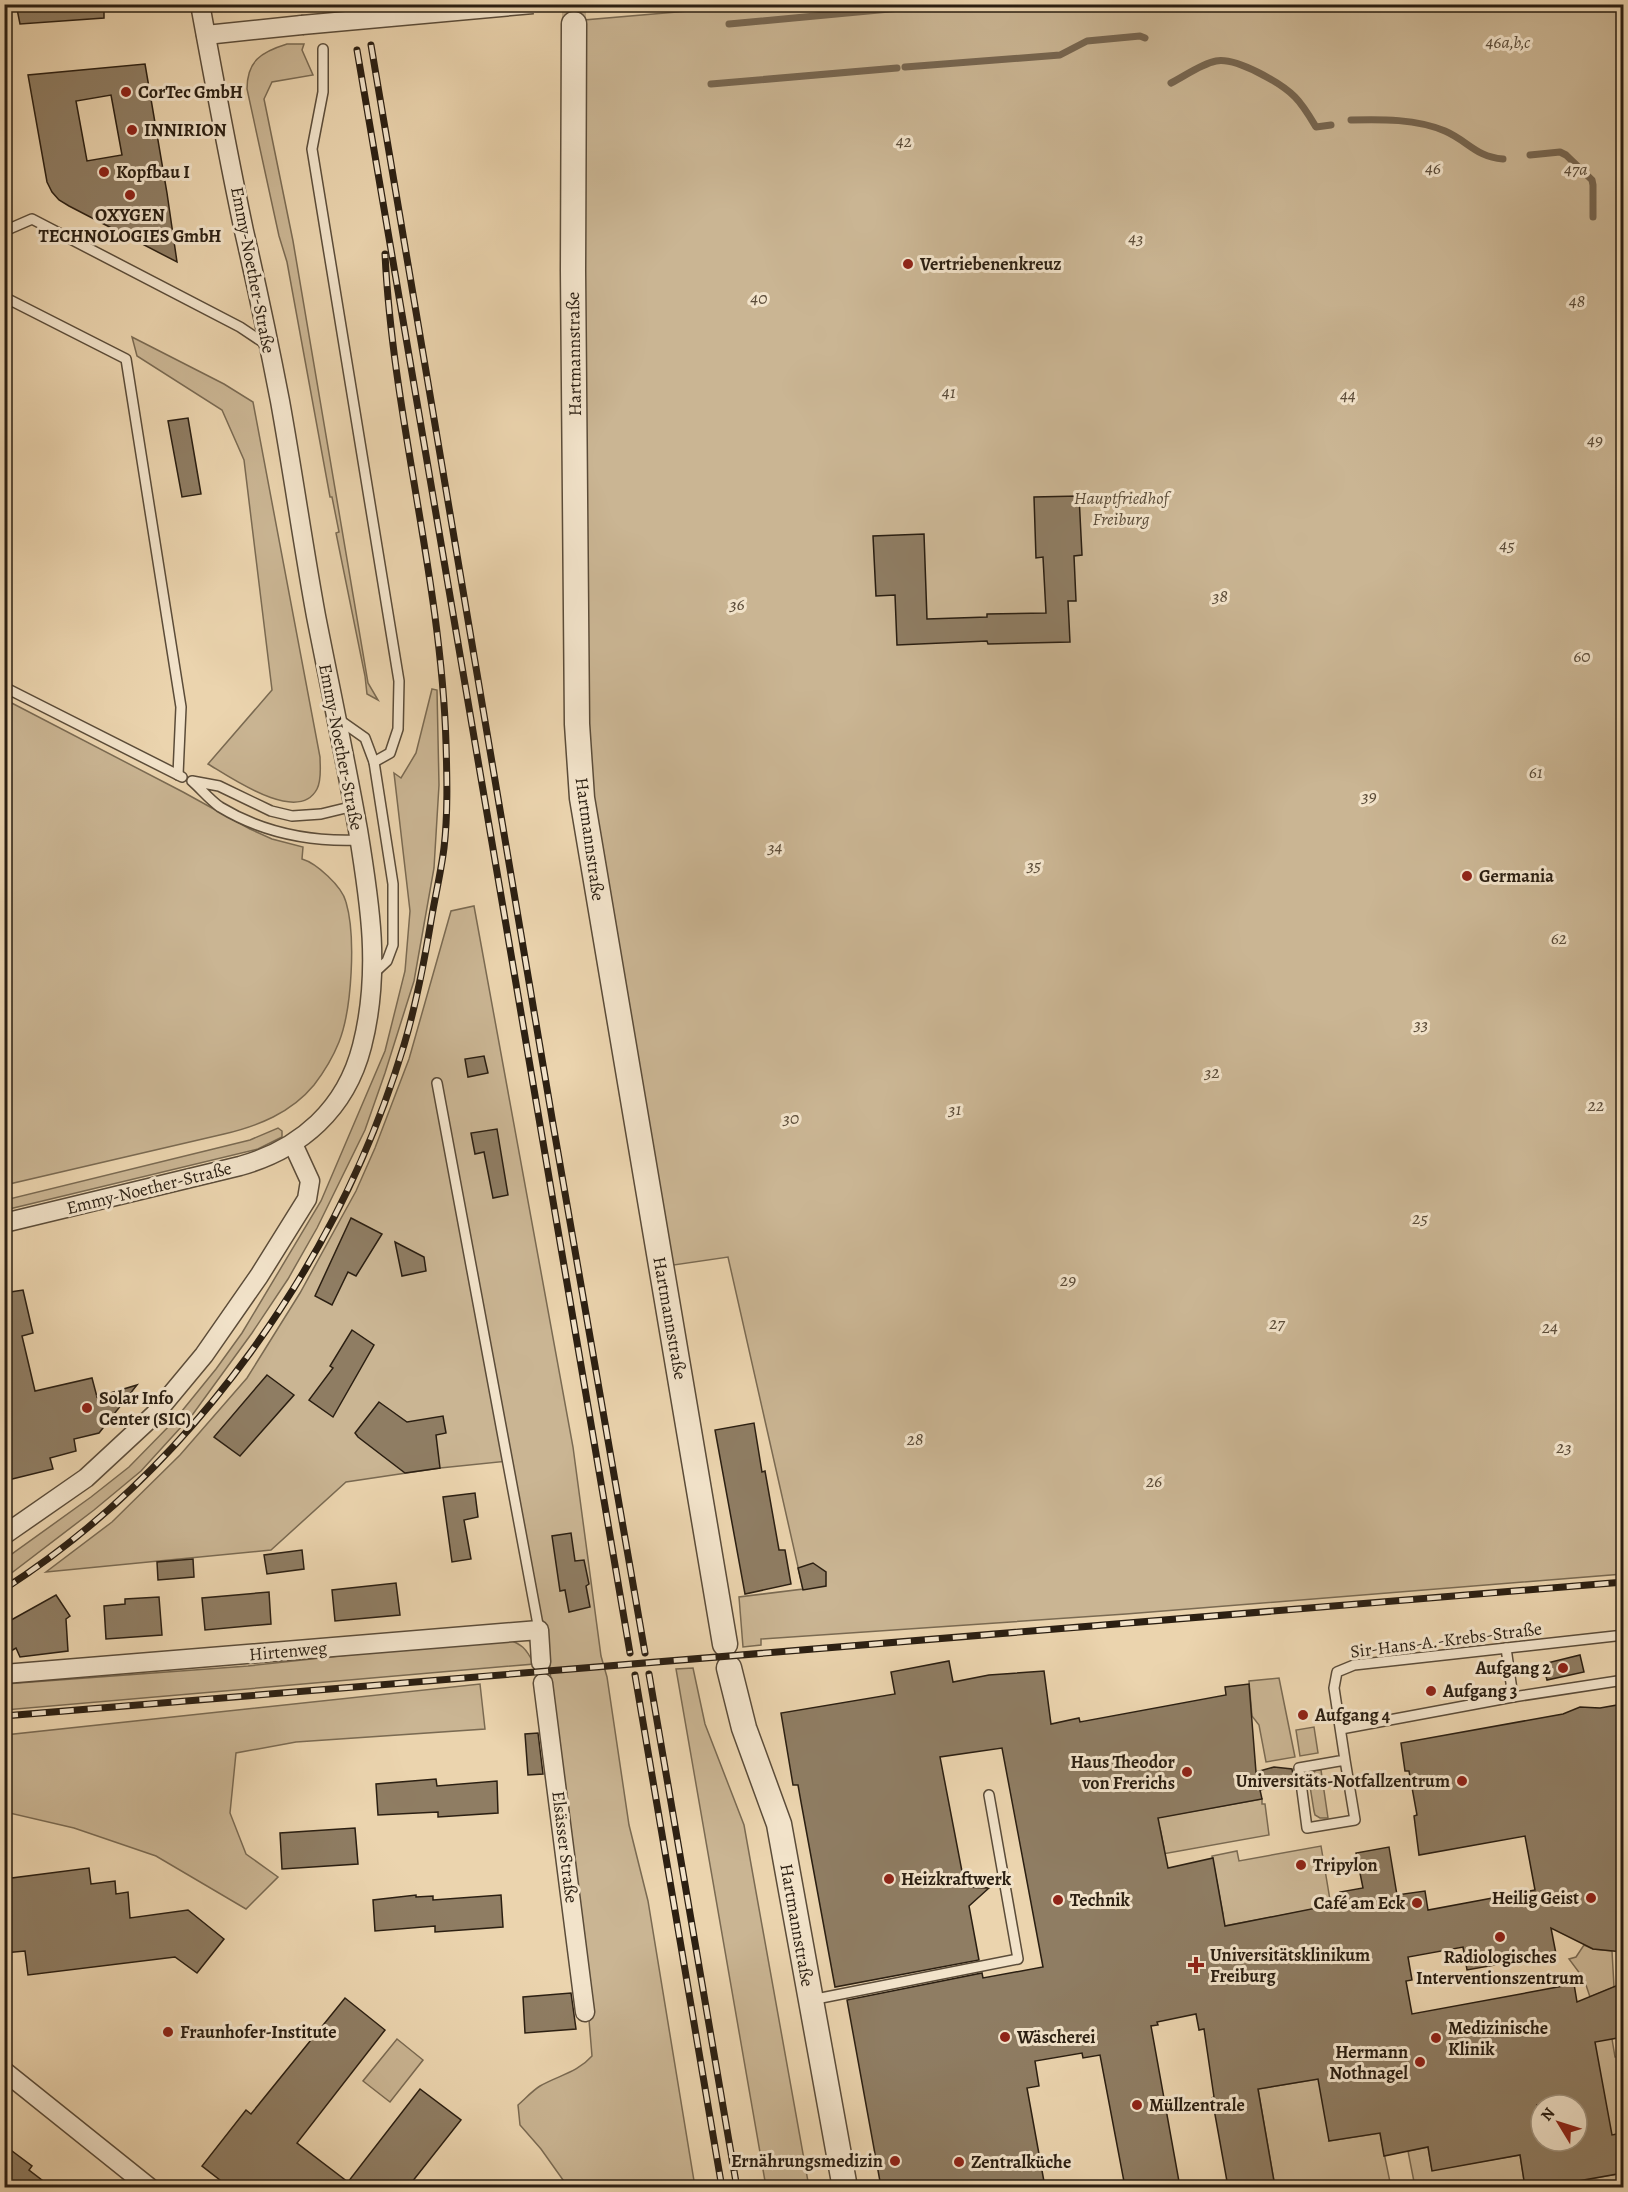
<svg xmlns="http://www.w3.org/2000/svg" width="1628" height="2192" font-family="Alegreya,serif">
	<rect width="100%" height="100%" fill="#ebd4ae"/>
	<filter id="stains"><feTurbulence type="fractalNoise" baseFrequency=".00333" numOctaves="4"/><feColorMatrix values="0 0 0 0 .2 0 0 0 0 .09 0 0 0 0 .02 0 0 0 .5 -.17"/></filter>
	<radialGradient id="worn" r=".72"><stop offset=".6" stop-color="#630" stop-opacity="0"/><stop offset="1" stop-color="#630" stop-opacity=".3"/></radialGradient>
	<g fill="#cab593" stroke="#7a6a52" stroke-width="1.5">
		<polygon points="771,4 1623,5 1623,1574 1126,1614 761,1639 761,1645 743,1647 739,1597 803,1589 728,1257 667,1266 590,798 585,698 584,20"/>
		<path d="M287,44H304L302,50L313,75L272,82L264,99L293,241L368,683L378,700L367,694L365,676L336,533L339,532L332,497H330L287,262L279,236L247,89C247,61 261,52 287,44Z"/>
		<path d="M132,337L224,384L253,402L320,757C320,767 322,779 317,789C298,825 230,777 208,764L272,690L244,460L222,410L137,356Z"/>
		<polygon points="432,689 437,690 439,785 434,868 414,981 385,1073 365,1130 317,1228 288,1279 252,1333 193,1414 141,1471 94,1510 5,1578 5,1559 91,1497 129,1467 173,1422 216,1369 242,1333 321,1201 385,1051 405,971 410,911 394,773 401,778 416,753"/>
		<path d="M4,699L183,792L250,829L272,839L303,847L302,859C316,863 342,886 346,902C356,936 352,1009 339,1042C333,1057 324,1072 314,1085C291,1113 258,1126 224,1134L5,1185Z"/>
		<path d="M474,906L573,1447L601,1656L607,1677L629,1825L648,1901L695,2187H568L541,2149L520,2125L518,2105C525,2099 532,2091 540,2086C559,2075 577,2073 592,2056L584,1960L549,1663L508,1461L440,1468L346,1482L271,1550L46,1572L112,1522L180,1455L247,1378L300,1293L356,1191L375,1148L409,1059L451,911Z"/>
		<polygon points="278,1128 282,1131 282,1137 258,1149 5,1210 5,1200 250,1140"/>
		<path d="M505,1638C522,1644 526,1648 534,1664L5,1710V1684L248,1666Z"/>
		<polygon points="693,1668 705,1724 744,1825 809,2187 766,2187 676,1669"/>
		<polygon points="1279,1678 1295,1757 1266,1762 1259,1725 1252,1716 1249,1681"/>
		<polygon points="480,1684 485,1729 296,1742 236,1753 230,1813 246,1854 278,1877 246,1909 156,1856 74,1828 5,1812 5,1735"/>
		<polygon points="1314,1727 1318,1753 1300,1756 1296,1730"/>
		<polygon points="1316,1770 1321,1770 1328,1818 1320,1818 1315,1815 1314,1811 1309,1780 1310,1776"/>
		<polygon points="1262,1799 1262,1804 1265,1804 1269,1835 1157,1855 1151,1851 1164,1848 1160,1828 1142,1831 1109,1826"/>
		<polygon points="1321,1846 1331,1906 1214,1928 1223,1914 1212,1856 1237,1851 1239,1861"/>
		<polygon points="1584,1945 1593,1949 1612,1951 1614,1987 1590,1997 1584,1979 1569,1959 1576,1957"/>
		<polygon points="1592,2028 1609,2039 1612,2039 1615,2057 1623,2056 1623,2133 1602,2137"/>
		<polygon points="397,2039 423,2060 390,2102 363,2081"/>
		<polygon points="1361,2072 1329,2141 1380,2133 1391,2187 1275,2187 1258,2089"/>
		<path d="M1428,2147L1432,2170L1520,2155L1525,2187L1462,2188L1460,2185C1447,2192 1429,2184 1415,2187L1408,2151Z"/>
		<polygon points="1623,2173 1623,2187 1544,2187"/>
	</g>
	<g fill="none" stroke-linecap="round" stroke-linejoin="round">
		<g stroke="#776650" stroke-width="7">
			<polyline points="729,24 943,4"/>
			<polyline points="905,67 1060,55 1087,41 1140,36 1145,38"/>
			<path d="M1171,83C1185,76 1201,64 1216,61C1236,57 1281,83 1295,97C1303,105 1310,117 1316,127L1331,125"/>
			<polyline points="711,84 897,68"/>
			<path d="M1351,120C1381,119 1417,119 1445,131C1468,141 1476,157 1503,159"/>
			<polyline points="1530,155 1560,152 1566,155 1592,180 1593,185 1593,217"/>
		</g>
	</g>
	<g fill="#8f7d63" stroke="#2b1f12" stroke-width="1.5" fill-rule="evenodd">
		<polygon points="16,4 104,4 104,18 20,24"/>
		<path d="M145,64L167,193L177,262L69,206L59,200L52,192L47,182L28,75ZM111,95L122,155L87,161L76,101Z"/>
		<polygon points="188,418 201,494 182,497 168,421"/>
		<polygon points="1079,496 1082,555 1074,556 1076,601 1068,601 1070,642 988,644 987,641 897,645 895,595 876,596 873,536 924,534 927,619 987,617 987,614 1046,613 1043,557 1036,558 1034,497"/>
		<polygon points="484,1056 488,1073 468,1077 465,1059"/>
		<polygon points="497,1129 508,1195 493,1198 484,1152 475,1154 471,1133"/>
		<polygon points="351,1218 382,1234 356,1276 348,1272 332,1305 315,1296"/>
		<polygon points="395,1242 424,1257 426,1271 402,1276"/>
		<polygon points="23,1290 33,1333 22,1336 35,1391 92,1378 97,1397 137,1385 99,1433 74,1439 76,1451 50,1458 53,1469 4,1481 4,1293"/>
		<polygon points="352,1330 374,1345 333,1417 309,1400 333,1368 330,1366"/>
		<polygon points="267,1375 294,1395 240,1456 214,1437"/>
		<polygon points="379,1402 407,1422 443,1416 446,1433 436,1435 440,1468 405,1473 358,1437 355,1433"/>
		<polygon points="754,1423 762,1472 765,1471 779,1550 785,1550 791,1584 745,1594 715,1430"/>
		<polygon points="475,1493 478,1517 464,1520 471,1559 452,1562 443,1497"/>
		<polygon points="571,1533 575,1561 584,1560 589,1584 586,1586 590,1607 569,1612 565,1590 560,1591 552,1536"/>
		<polygon points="302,1550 304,1569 267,1574 264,1555"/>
		<polygon points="193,1559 194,1577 158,1580 157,1562"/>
		<polygon points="813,1563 826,1572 826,1586 803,1590 798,1568"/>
		<polygon points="396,1583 400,1615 335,1621 332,1590"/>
		<polygon points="269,1592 271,1624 205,1630 202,1598"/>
		<polygon points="56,1595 70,1616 66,1619 68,1651 20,1657 16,1648 11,1651 4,1640 4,1624"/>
		<polygon points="159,1597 162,1635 106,1639 104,1606 125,1604 125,1599"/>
		<polygon points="1580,1655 1584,1672 1547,1680 1543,1664"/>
		<path d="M949,1661L953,1682L989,1675L1044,1671L1051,1724L1079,1718L1080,1722L1226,1695L1225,1687L1249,1684L1256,1772L1274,1767L1292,1769L1294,1781L1260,1790L1262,1799L1158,1818L1168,1868L1213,1858L1225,1926L1342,1903L1340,1892L1363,1888L1356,1853L1389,1847L1397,1895L1425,1891L1428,1910L1535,1890L1525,1836L1419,1855L1414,1816L1417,1815L1409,1771H1405L1401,1743L1563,1714L1580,1707L1600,1708L1623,1704V1952L1593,1949L1551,1928L1556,1954L1467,1970L1463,1947L1408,1957L1412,1980L1406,1981L1412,2014L1574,1984L1577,2002L1623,1983V2037L1595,2042L1612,2135L1623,2133V2173L1544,2187H1525L1520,2155L1432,2171L1428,2147L1384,2156L1380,2133L1329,2141L1318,2079L1258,2089L1275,2187H1228L1212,2098L1214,2097L1204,2029L1199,2030L1196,2014L1157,2022L1158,2025L1151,2026L1180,2187H1125L1100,2055L1083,2058L1082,2053L1035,2061L1039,2086L1027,2088L1045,2187H881L847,2000L982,1973L983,1978L1043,1967L1002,1748L940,1757L965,1887L989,1888L969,1906L979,1960L835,1987L801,1802L798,1785H793L781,1713L895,1694L891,1672ZM1537,2105H1577V2141H1541Z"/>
		<polygon points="538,1733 543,1774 528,1775 525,1734"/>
		<polygon points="436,1779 437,1786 497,1781 498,1813 438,1817 438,1812 378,1815 376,1784"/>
		<polygon points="355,1828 358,1864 282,1869 280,1833"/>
		<polygon points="89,1868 91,1884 115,1881 116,1894 128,1892 130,1918 188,1910 224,1939 197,1973 175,1957 28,1975 25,1951 4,1953 4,1879"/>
		<polygon points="416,1895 416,1897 433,1896 433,1900 501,1895 503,1927 435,1932 435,1926 375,1931 373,1900"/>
		<polygon points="571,1993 576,2029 525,2033 523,1997"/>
		<polygon points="345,1998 385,2030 297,2143 348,2182 420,2089 461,2120 408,2187 229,2187 202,2166 246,2110 251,2114"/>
		<polygon points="4,2145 32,2166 29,2170 51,2187 4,2187"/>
	</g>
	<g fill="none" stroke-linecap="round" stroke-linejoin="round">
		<polyline stroke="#c5b08f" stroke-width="24" stroke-dasharray="24 12" stroke-linecap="butt" points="574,24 574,4"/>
		<g stroke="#5b4c39" stroke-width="12">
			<g id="service">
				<polyline points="323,49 323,92 312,149 399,681 398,729 390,753 374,762"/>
				<polyline points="4,227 9,229 32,219 240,327 267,345"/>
				<polyline points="4,297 126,359 181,707 178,775"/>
				<polyline points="4,687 182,777"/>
				<polyline points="338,719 365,738 374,762 393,884 393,945 387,961 373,974"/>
				<path d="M354,806L321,814L292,816L271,811L219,786L192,781C201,789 210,800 220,807C263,833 310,842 359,840"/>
				<polyline points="437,1083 539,1630"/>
				<polyline points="1506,1648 1513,1697 1624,1680"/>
				<polyline points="1341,1729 1513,1697"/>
				<polyline points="1345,1760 1355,1820 1307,1828 1299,1768 1345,1760 1334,1688 1337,1672 1354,1665 1624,1635"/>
				<polyline points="811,2000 1018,1959 989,1795"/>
			</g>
		</g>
		<g stroke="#5b4c39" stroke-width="21">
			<g id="minor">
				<polyline points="206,35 302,25"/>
				<path d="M4,1223L240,1166C301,1149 346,1109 362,1046C381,972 370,903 358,830C345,758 330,687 316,616C303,545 293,473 280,401C269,344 257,287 244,231C228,156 214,80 200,4"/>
				<polyline points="4,1535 86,1478 155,1414 204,1355 259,1276 307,1199 310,1181 293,1144"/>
				<polyline points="4,1674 539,1630 541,1662"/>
				<polyline points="543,1683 585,2012"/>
				<polyline points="4,2071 150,2188"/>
			</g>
		</g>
		<g stroke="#5b4c39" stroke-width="27">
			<g id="tertiary">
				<polyline points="574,24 573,271 577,724 582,798 725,1644"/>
				<polyline points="729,1668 744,1728 779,1824 845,2188"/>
			</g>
		</g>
		<use href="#service" stroke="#f2e3ca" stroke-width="9"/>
		<use href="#minor" stroke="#f2e3ca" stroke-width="18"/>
		<use href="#tertiary" stroke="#f2e3ca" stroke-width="24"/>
		<g stroke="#2b1f12" stroke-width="7">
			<g id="rail">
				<polyline points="371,45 553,1124 645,1653"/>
				<polyline points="357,50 630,1653"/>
				<path d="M4,1589C194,1467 339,1260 404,1045C416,1005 424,963 431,921C435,897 441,872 444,848C448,814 447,777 446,743C441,578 393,418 385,254"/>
				<polyline points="649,1674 737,2188"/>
				<polyline points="635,1675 722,2188"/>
				<polyline points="4,1716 1624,1582"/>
			</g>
		</g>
		<use href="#rail" stroke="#f2e3ca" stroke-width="4.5" stroke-dasharray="14" stroke-linecap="butt"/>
		<g stroke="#5b4c39" stroke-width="21" stroke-linecap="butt">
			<polyline id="minor-bridge" points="302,25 533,4"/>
		</g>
		<use href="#minor-bridge" stroke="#f2e3ca" stroke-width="18"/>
	</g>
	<g fill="#8f2418" stroke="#f2e3ca" stroke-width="2">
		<circle cx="126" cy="92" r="6"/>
		<circle cx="132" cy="130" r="6"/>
		<circle cx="104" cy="172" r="6"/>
		<circle cx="130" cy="195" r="6"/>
		<circle cx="908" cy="264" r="6"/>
		<circle cx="1467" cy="876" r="6"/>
		<circle cx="87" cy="1408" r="6"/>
		<circle cx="1563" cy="1668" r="6"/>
		<circle cx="1431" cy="1691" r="6"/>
		<circle cx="1303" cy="1715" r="6"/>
		<circle cx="1187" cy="1772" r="6"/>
		<circle cx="1462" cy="1781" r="6"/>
		<circle cx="1301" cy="1865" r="6"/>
		<circle cx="889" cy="1879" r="6"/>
		<circle cx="1591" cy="1898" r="6"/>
		<circle cx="1058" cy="1900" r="6"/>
		<circle cx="1417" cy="1903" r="6"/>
		<circle cx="1500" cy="1937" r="6"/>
		<path d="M1193 1956h6v6h6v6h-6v6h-6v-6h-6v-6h6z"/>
		<circle cx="168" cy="2032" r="6"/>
		<circle cx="1005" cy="2037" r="6"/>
		<circle cx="1436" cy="2038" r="6"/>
		<circle cx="1420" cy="2062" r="6"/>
		<circle cx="1137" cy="2105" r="6"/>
		<circle cx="895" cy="2161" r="6"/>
		<circle cx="959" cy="2162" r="6"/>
	</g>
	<g text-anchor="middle" stroke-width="6" stroke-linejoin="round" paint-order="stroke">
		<g font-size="18" font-style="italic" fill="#5b4c39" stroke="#f2e3ca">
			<text x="1508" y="48">46a,b,c</text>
			<text x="904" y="147">42</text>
			<text x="1433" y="174">46</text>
			<text x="1576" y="175">47a</text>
			<text x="1136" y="244">43</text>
			<text x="759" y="304">40</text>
			<text x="1577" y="307">48</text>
			<text x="949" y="398">41</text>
			<text x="1348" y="401">44</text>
			<text x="1595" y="446">49</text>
			<text x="1121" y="504">Hauptfriedhof<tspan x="1121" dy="21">Freiburg</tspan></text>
			<text x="1507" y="551">45</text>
			<text x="1220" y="602">38</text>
			<text x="737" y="610">36</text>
			<text x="1582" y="662">60</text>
			<text x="1536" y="778">61</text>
			<text x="1369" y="802">39</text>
			<text x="775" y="853">34</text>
			<text x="1034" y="871">35</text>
			<text x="1559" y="944">62</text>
			<text x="1421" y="1030">33</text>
			<text x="1212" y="1078">32</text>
			<text x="1596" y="1111">22</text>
			<text x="955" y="1115">31</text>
			<text x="791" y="1124">30</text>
			<text x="1420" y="1224">25</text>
			<text x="1068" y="1286">29</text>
			<text x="1277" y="1329">27</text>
			<text x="1550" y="1333">24</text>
			<text x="915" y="1445">28</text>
			<text x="1564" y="1453">23</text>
			<text x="1154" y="1487">26</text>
		</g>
		<g font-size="18" font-weight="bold" fill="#2b1f12" stroke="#f2e3ca" text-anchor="start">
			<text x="138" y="98">CorTec GmbH</text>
			<text x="144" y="136">INNIRION</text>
			<text x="116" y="178">Kopfbau I</text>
			<text x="130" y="221" text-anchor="middle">OXYGEN<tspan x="130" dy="21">TECHNOLOGIES GmbH</tspan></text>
			<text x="920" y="270">Vertriebenenkreuz</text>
			<text x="1479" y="882">Germania</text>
			<text x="99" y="1404">Solar Info<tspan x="99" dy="21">Center (SIC)</tspan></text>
			<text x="1551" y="1674" text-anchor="end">Aufgang 2</text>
			<text x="1443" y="1697">Aufgang 3</text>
			<text x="1315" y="1721">Aufgang 4</text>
			<text x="1175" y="1768" text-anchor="end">Haus Theodor<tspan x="1175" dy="21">von Frerichs</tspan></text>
			<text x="1450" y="1787" text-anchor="end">Universitäts-Notfallzentrum</text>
			<text x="1313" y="1871">Tripylon</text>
			<text x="901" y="1885">Heizkraftwerk</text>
			<text x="1579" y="1904" text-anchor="end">Heilig Geist</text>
			<text x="1070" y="1906">Technik</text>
			<text x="1405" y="1909" text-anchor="end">Café am Eck</text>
			<text x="1210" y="1961">Universitätsklinikum<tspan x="1210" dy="21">Freiburg</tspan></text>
			<text x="1500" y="1963" text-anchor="middle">Radiologisches<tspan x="1500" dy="21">Interventionszentrum</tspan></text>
			<text x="1448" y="2034">Medizinische<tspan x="1448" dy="21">Klinik</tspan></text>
			<text x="180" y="2038">Fraunhofer-Institute</text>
			<text x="1017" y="2043">Wäscherei</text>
			<text x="1408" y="2058" text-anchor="end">Hermann<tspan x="1408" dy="21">Nothnagel</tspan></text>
			<text x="1149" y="2111">Müllzentrale</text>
			<text x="883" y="2167" text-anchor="end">Ernährungsmedizin</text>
			<text x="971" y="2168">Zentralküche</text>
		</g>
		<g font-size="18" fill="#2b1f12" stroke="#f2e3ca">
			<text transform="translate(253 270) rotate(79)" y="6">Emmy-Noether-Straße</text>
			<text transform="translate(574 354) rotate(-91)" y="6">Hartmannstraße</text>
			<text transform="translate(341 747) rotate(79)" y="6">Emmy-Noether-Straße</text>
			<text transform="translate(590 839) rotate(82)" y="6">Hartmannstraße</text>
			<text transform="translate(149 1188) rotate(-14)" y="6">Emmy-Noether-Straße</text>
			<text transform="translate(670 1318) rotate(80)" y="6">Hartmannstraße</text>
			<text transform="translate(1446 1640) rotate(-7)" y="6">Sir-Hans-A.-Krebs-Straße</text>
			<text transform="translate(288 1651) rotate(-5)" y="6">Hirtenweg</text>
			<text transform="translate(565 1847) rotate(83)" y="6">Elsässer Straße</text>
			<text transform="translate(797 1925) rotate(80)" y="6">Hartmannstraße</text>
		</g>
	</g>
	<rect width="1628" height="2192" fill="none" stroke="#ebd4ae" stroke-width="24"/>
	<rect x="6" y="6" width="1616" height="2180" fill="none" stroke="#2b1f12" stroke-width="3"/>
	<rect x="12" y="12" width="1604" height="2168" fill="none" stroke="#2b1f12" stroke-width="1.5"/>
	<g transform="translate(1559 2123) rotate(308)"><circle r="28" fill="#f2e3ca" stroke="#a29580" stroke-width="1.5"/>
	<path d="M0-4.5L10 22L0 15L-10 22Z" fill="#8f2418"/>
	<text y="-9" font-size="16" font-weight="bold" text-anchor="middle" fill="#2b1f12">N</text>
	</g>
	<rect width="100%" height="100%" filter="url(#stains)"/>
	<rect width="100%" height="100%" fill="url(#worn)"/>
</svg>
